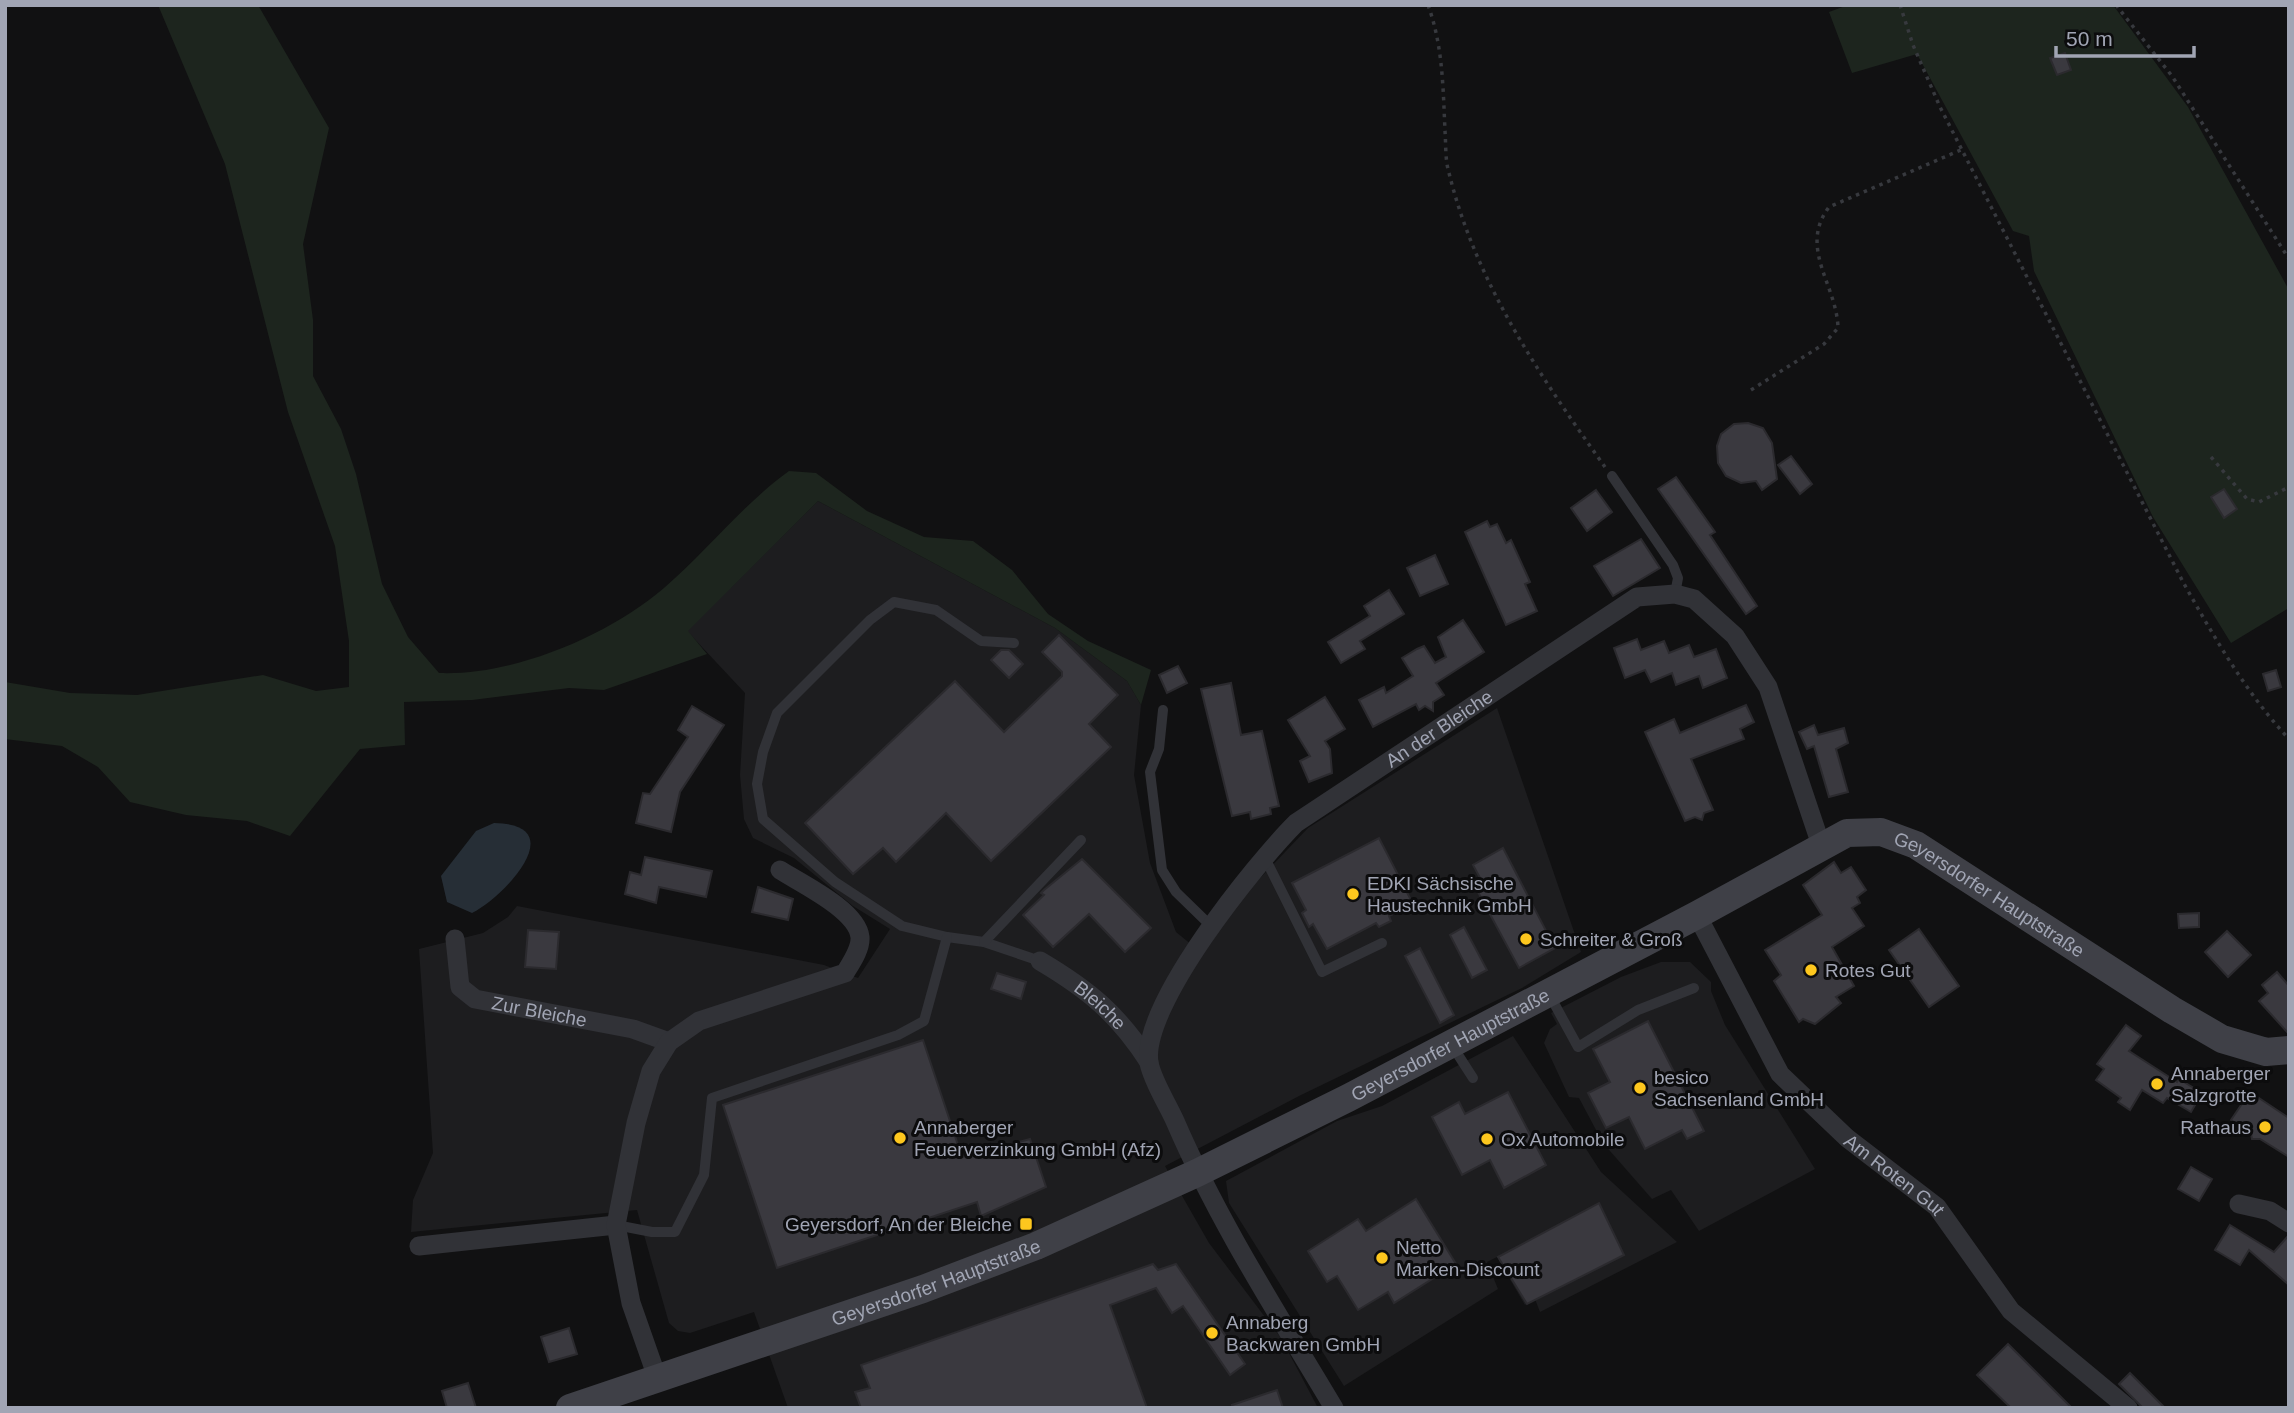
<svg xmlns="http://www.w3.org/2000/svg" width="2294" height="1413" font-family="Arial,sans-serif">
	<rect width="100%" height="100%" fill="#111112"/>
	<g fill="#1d1d1f">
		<polygon points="818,501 1055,628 1127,681 1141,705 1134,775 1150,863 1176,932 1203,954 1241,898 1308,828 1497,708 1581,952 1522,988 1299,1096 1165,1166 1209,1243 1281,1338 1318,1408 788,1408 754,1312 690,1333 678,1331 669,1323 637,1210 411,1232 413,1200 433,1153 419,949 483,933 508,917 517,906 824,965 858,978 890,929 853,906 794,858 753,838 744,819 740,775 745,693 687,631"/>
		<polygon points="1661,962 1690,962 1711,982 1711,991 1725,1025 1815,1169 1699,1231 1671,1190 1652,1199 1603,1143 1579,1098 1569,1097 1544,1043 1550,1029 1557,1024 1551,1013 1621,977"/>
		<polygon points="1513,1036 1601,1172 1677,1242 1540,1312 1535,1299 1525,1305 1497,1257 1487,1262 1498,1289 1344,1386 1229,1203 1226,1181 1337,1121 1382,1106"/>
	</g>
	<g fill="#1d251e">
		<path d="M158,5H258L329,128L303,244L313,320V376L341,429L356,474L382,584L408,637L439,673C513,676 608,636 664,588C708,550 742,505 789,471L816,473L867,511L924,537L973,541L1012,570L1048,614L1088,641L1151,670L1141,705L1127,681L1055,628L818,501L688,631L707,654L604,690L569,688L472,700L404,702L405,745L360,749L290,836L247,821L186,815L130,802L98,767L62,746L5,739V682L70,693L137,695L263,675L316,691L349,687V641L335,546L288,412L225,164Z"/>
		<polygon points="1848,5 2113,5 2188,107 2289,290 2289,608 2231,643 2153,517 2034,271 2029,236 2013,231 1917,54 1852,73 1829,12"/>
	</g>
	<path fill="#262e36" d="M494,823C573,824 504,897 472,913L447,902L441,876L476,831Z"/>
	<g fill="#3a393f" stroke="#2b2a2e" stroke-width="2">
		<polygon points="2065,53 2071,70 2057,75 2050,58"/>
		<polygon points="1748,423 1763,428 1772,443 1777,479 1762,490 1756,481 1741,483 1726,476 1718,463 1717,446 1721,434 1734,424"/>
		<polygon points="1791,456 1812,484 1800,494 1778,465"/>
		<polygon points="1676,477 1715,532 1710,535 1757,606 1746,614 1658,489"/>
		<polygon points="2224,489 2237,509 2224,518 2211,497"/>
		<polygon points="1596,490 1612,512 1587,531 1571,508"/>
		<polygon points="1487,521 1490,527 1497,524 1506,543 1511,540 1530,582 1525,584 1537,611 1506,625 1465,532"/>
		<polygon points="1641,539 1660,568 1613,596 1594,566"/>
		<polygon points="1435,555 1448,584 1420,596 1407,568"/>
		<polygon points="1389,590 1404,614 1360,641 1365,649 1341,663 1328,642 1370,616 1364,606"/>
		<polygon points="1463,620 1484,652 1436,683 1444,695 1433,702 1433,711 1425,706 1419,710 1416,704 1373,727 1359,700 1384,687 1386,693 1413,676 1402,658 1417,649 1424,646 1435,663 1446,657 1438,637"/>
		<polygon points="1059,635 1118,695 1089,724 1111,747 991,861 946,813 896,862 883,848 853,874 805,823 955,681 1004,732 1062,676 1062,672 1042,652"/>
		<polygon points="1637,639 1641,650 1664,641 1669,653 1689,645 1694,657 1716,649 1727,678 1703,688 1699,676 1676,685 1672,673 1651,682 1645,670 1625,678 1614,648"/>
		<polygon points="1001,650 1009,650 1023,664 1009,678 991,660"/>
		<polygon points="1178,666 1187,683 1167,693 1159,675"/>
		<polygon points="2276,670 2281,687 2268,691 2263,674"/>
		<polygon points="1231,683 1241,735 1262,731 1279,806 1270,808 1271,814 1251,819 1250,812 1232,816 1201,689"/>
		<polygon points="1325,697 1345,729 1325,741 1330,749 1332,773 1309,782 1300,761 1310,756 1288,720"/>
		<polygon points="1746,705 1754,722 1740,729 1744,739 1691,759 1713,810 1704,813 1702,820 1695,817 1685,821 1645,732 1674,719 1680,733"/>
		<polygon points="692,706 724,725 680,792 671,832 636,823 643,793 650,794 688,737 678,730"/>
		<polygon points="1814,725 1818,735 1844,728 1848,743 1836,749 1848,792 1829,797 1814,746 1807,749 1799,732"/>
		<polygon points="1379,838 1413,904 1389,916 1391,921 1379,927 1376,923 1327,949 1313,924 1309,927 1302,913 1306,910 1292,883"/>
		<polygon points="1503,848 1555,948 1519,968 1478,892 1486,889 1473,865"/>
		<polygon points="645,857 712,871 706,897 659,887 656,903 625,894 630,872 641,875"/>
		<polygon points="1082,859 1151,928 1125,952 1089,914 1053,947 1023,915 1044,895 1041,893 1044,890"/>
		<polygon points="1834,862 1841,873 1851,867 1866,890 1857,897 1860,903 1852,908 1864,926 1832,947 1854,986 1836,997 1841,1003 1815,1024 1803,1019 1799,1022 1774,981 1781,975 1765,950 1822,915 1803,885"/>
		<polygon points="758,887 793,899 788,920 752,912"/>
		<polygon points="2199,913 2199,927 2179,928 2178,914"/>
		<polygon points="1464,927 1487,970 1472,978 1450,935"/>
		<polygon points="1919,929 1959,986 1929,1007 1889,950"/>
		<polygon points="528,930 559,932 556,969 525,967"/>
		<polygon points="2227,931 2251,955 2228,977 2205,952"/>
		<polygon points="1420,948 1454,1015 1440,1023 1405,956"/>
		<polygon points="2277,972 2289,986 2289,1034 2259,1001 2268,993 2262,985"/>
		<polygon points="997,973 1026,982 1021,999 991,989"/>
		<polygon points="1648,1021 1704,1131 1687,1139 1682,1130 1645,1149 1629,1117 1606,1128 1588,1093 1610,1082 1593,1049"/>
		<polygon points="2126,1025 2141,1036 2129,1051 2177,1082 2179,1079 2202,1093 2191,1112 2167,1098 2163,1103 2142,1090 2130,1110 2118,1102 2121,1098 2096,1080 2104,1069 2097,1064"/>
		<polygon points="923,1040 962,1157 1030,1139 1046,1187 981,1216 977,1202 777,1268 723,1105"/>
		<polygon points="1508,1092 1546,1165 1504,1188 1490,1160 1462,1175 1432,1117 1459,1102 1465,1114"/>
		<polygon points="2250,1092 2289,1118 2289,1157 2260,1139 2252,1139 2251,1134 2231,1120"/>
		<polygon points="2191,1167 2212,1179 2199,1201 2178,1189"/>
		<polygon points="1416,1199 1456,1264 1394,1303 1388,1292 1358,1310 1337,1276 1327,1282 1308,1251 1358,1219 1366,1231"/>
		<polygon points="1599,1203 1624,1255 1527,1304 1498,1257"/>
		<polygon points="2230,1225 2274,1252 2289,1235 2289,1285 2249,1250 2240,1265 2215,1250"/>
		<polygon points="1153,1264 1158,1270 1176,1264 1245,1364 1230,1375 1183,1306 1172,1313 1156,1288 1110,1305 1147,1408 861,1408 855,1392 870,1388 861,1365"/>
		<polygon points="569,1328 577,1354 549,1362 541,1337"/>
		<polygon points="2008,1344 2072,1408 2011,1408 1977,1375"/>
		<polygon points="2130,1373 2165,1408 2143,1408 2119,1384"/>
		<polygon points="468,1383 476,1408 447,1408 442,1391"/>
		<polygon points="1277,1390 1283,1408 1233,1408 1232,1405"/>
	</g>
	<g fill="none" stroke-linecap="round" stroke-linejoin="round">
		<g stroke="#37393e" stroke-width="3.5" stroke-dasharray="3.5 5" stroke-linecap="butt">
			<path d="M1428,5C1443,46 1443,88 1445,131C1446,144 1445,160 1449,173C1476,283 1540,376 1605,467"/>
			<path d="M1900,5L1913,45L1940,107L2183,582C2214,637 2246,693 2289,739"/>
			<polyline points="2116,5 2172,76 2289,259"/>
			<path d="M1751,390L1824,344L1838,328C1837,285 1798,248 1829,207L1963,149"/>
			<polyline points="2211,457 2247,499 2259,502 2289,487"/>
		</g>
		<g stroke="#313237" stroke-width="10">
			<polyline points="1612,476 1673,565 1678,578 1675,594"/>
			<polyline points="1014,643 981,641 936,610 894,602 870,620 777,713 763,752 757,784 763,819 835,882 902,926 947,937 984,942 1040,961"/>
			<polyline points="1163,710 1159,749 1150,772 1162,870 1176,892 1212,927"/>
			<polyline points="1264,856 1322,972 1382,943"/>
			<polyline points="984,942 1081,840"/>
			<polyline points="1549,994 1578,1047 1638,1010 1694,988"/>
			<polyline points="1453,1047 1473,1078"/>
			<polyline points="616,1225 652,1232 675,1232 704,1175 712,1098 898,1035 924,1021 947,937"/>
		</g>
		<g stroke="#313237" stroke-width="19">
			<path id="s1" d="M1697,915L1780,1074L1847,1138L1937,1207L2011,1311L2128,1408"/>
			<path id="s2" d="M455,939L460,987L475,999L633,1029L669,1042"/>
			<path id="s3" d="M1040,961C1089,990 1118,1014 1149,1062"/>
			<polyline points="2239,1204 2270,1211 2289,1223"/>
			<polyline points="419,1246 616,1225"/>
			<path d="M658,1380L631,1303L616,1225L636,1123L651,1071L669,1042L699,1021L845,973C851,963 861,949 860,937C857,910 802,884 780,870"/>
			<path id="s4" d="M1334,1408C1278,1314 1218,1221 1175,1121C1167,1103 1153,1082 1149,1063C1140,1006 1256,863 1296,823L1637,597L1675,594L1694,599L1735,636L1768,687L1821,845"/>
		</g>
		<path stroke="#3f4047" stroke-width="28" id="s5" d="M570,1408L923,1289L1036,1246L1197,1173L1348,1098L1697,915L1847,833L1881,832L1916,845L2172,1010L2222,1039L2266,1052L2289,1050"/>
	</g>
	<g fill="#fdc71e" stroke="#0c0c0d" stroke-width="2.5">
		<circle cx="1353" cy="894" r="7"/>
		<circle cx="1526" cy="939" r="7"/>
		<circle cx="1811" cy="970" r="7"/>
		<circle cx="2157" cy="1084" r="7"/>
		<circle cx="1640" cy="1088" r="7"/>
		<circle cx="2265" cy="1127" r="7"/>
		<circle cx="900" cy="1138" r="7"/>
		<circle cx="1487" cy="1139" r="7"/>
		<rect x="1019" y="1217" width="14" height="14" rx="3.5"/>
		<circle cx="1382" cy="1258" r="7"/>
		<circle cx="1212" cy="1333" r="7"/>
	</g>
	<g text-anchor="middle" stroke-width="6" stroke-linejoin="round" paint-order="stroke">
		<g font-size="19" fill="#a1a5b4" stroke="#0c0c0d">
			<text dy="7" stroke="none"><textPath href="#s4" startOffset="850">An der Bleiche</textPath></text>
			<text dy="7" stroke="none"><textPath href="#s5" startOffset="1563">Geyersdorfer Hauptstraße</textPath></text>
			<text dy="7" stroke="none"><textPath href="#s3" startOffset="75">Bleiche</textPath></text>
			<text dy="7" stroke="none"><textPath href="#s2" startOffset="133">Zur Bleiche</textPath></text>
			<text dy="7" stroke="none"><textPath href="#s5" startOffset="954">Geyersdorfer Hauptstraße</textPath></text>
			<text dy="7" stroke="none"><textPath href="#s1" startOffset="332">Am Roten Gut</textPath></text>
			<text dy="7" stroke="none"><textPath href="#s5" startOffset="387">Geyersdorfer Hauptstraße</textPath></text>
		</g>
		<g font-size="19" fill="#a1a5b4" stroke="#0c0c0d" text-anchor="start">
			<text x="1367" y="890">EDKI Sächsische<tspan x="1367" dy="22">Haustechnik GmbH</tspan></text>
			<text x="1540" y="946">Schreiter &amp; Groß</text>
			<text x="1825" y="977">Rotes Gut</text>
			<text x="2171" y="1080">Annaberger<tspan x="2171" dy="22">Salzgrotte</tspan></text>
			<text x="1654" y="1084">besico<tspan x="1654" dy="22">Sachsenland GmbH</tspan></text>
			<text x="914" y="1134">Annaberger<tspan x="914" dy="22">Feuerverzinkung GmbH (Afz)</tspan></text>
			<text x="2251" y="1134" text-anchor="end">Rathaus</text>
			<text x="1501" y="1146">Ox Automobile</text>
			<text x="1012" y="1231" text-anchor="end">Geyersdorf, An der Bleiche</text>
			<text x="1396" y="1254">Netto<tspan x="1396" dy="22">Marken-Discount</tspan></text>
			<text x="1226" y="1329">Annaberg<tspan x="1226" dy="22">Backwaren GmbH</tspan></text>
		</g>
	</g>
	<rect width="2294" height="1413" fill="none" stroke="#a1a5b4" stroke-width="14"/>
	<path d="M2056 46v10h138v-10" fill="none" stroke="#a1a5b4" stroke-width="3.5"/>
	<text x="2066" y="46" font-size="21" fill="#a1a5b4" stroke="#0c0c0d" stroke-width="5" paint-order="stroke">50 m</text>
</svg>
